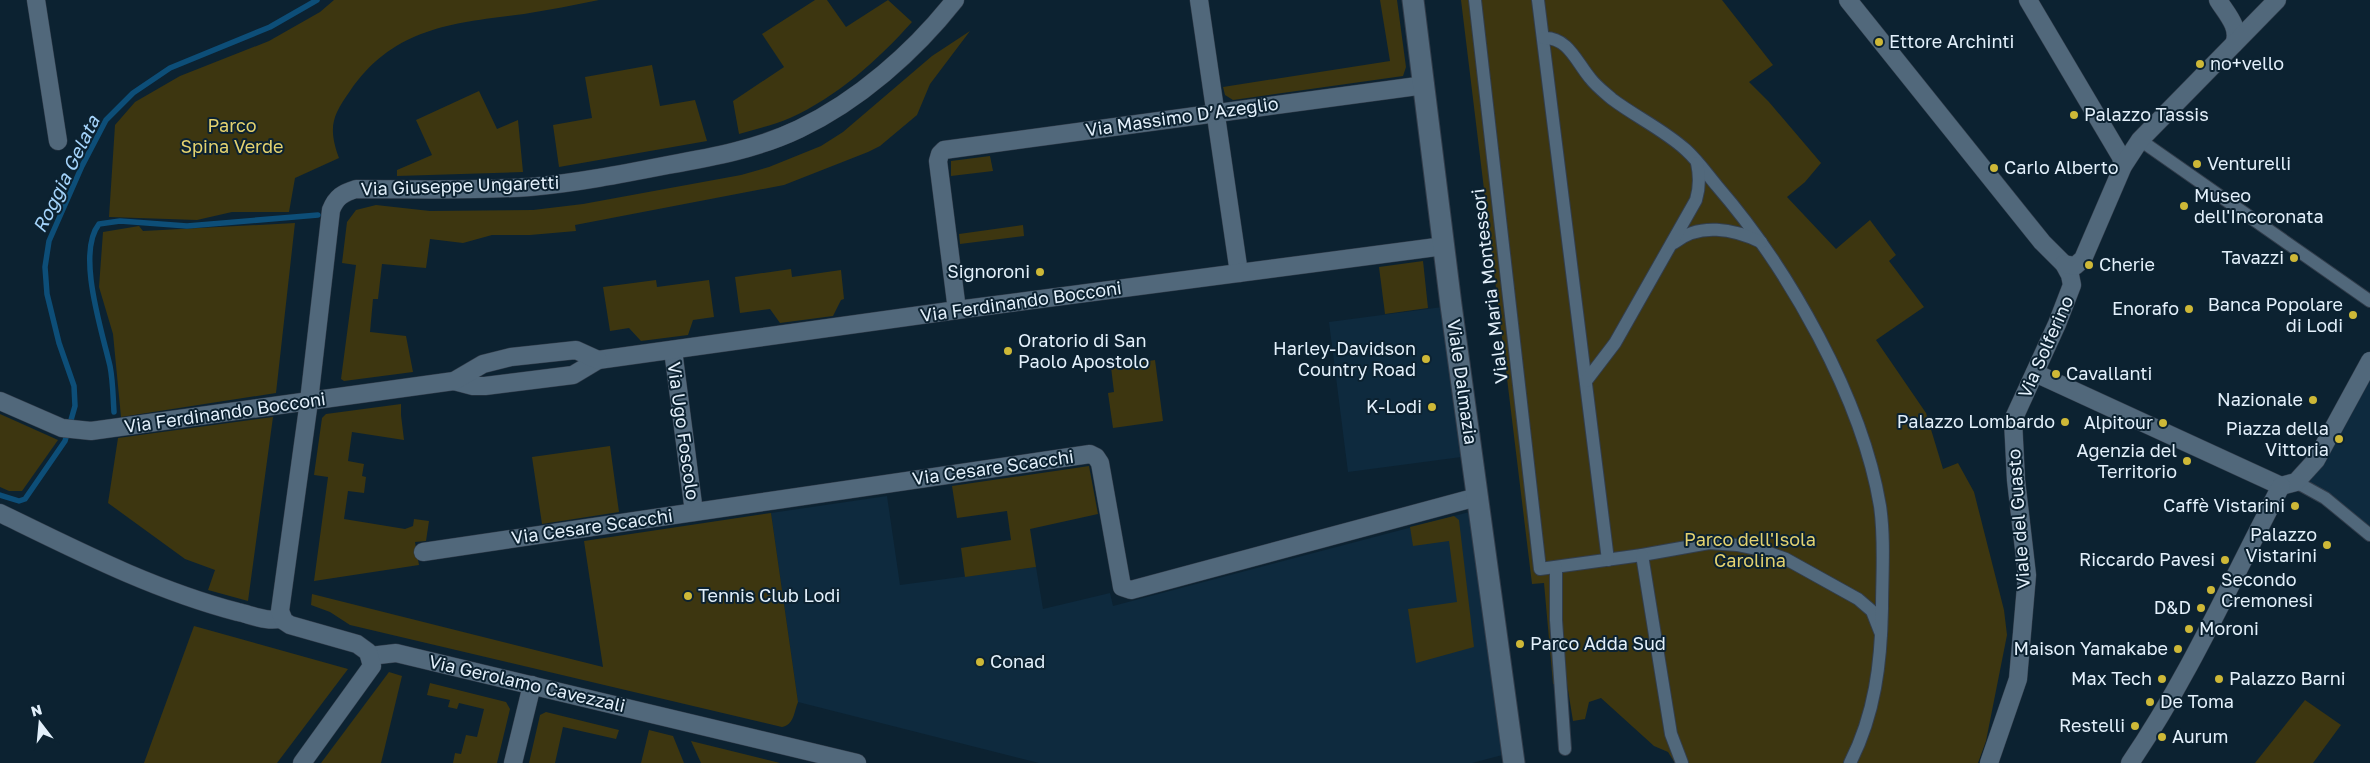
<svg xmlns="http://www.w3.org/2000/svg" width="2370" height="763" font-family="'Golos Text',sans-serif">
	<rect width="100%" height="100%" fill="#0c2231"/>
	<g fill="#0e2a3e">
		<polygon points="1450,306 1469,456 1348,472 1329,322"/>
		<polygon points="2370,371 2370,529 2309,483"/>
		<polygon points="887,496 900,585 1036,567 1043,609 1110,593 1113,606 1477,510 1510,753 1472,763 1039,763 798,702 771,513"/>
	</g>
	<g fill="#3d3610">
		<path d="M334,0H599C574,5 549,10 524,14C453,23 394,27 350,91C332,116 328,128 339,158L295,178L289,212H232L197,220L109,217L115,125L135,102L180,76L269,41L320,12Z"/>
		<path d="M815,0H827L846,27L888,0L912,22C878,60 837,97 790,118C774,125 756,129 739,134L733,101L784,67L762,34Z"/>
		<polygon points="1380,0 1397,0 1406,67 1403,76 1233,100 1225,95 1223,87 1390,61"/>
		<polygon points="1461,0 1722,0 1773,65 1749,82 1769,102 1821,163 1805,182 1787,197 1836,249 1870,220 1896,255 1889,261 1924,307 1876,340 1926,413 1943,469 1958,463 1974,492 2004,610 2007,635 1986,741 1978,763 1675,763 1668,752 1654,746 1601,698 1589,702 1585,719 1573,721 1567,684 1553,684 1544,583 1532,584"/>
		<polygon points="970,31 930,84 917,115 880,146 868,152 784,185 575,225 576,231 530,235 492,235 463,243 430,239 426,268 382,264 378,299 373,299 370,332 406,336 413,372 344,381 341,379 356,265 342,263 347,222 356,210 376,205 430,211 533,210 583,204 741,175 769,167 821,146 843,132 932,56"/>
		<polygon points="652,65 660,106 695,100 707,141 559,167 553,125 592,118 585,77"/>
		<polygon points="479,91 497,129 518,120 523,172 397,176 397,170 432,155 416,120"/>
		<polygon points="990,156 993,171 951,176 951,161"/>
		<polygon points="295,223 276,393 121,417 113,334 99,287 103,232 139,226 143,231"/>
		<polygon points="1023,225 1024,236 960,244 959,234"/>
		<polygon points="1423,261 1428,308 1385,314 1379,267"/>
		<polygon points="791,269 792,277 841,270 844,299 841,300 833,316 780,323 770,309 740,313 735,277"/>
		<polygon points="656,280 657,287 709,280 714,317 693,320 688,335 641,341 629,328 610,331 603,287"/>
		<polygon points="1155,360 1163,421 1113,428 1108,393 1114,392 1111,367"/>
		<polygon points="401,404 401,415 404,440 352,432 348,461 364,464 362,476 366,477 364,493 348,491 344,519 405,529 413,526 414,519 429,521 426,541 415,542 419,565 314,581 328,477 314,475 322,418 326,414"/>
		<polygon points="0,414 58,440 22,491 9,491 0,487"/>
		<polygon points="273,417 248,601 208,590 215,570 185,559 108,503 118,438"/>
		<polygon points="610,446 619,512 542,524 532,457"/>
		<polygon points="1089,466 1098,514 1030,529 1036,567 965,577 961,548 1011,540 1007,511 957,518 952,486"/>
		<path d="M771,513L798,702C794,712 794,725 782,727L350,625L330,612L311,605L312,594L603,667L584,541Z"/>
		<polygon points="1454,516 1459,520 1474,647 1416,663 1408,609 1457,602 1449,541 1413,546 1410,527"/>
		<polygon points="194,626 348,669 277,763 144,763"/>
		<polygon points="389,672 402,676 381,763 321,763"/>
		<polygon points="430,683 506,702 510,709 497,763 453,763 455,753 461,754 466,735 477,737 484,709 459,703 457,709 448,707 450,700 427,695"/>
		<polygon points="2305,700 2341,725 2313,763 2255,763"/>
		<polygon points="546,712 619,730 616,739 563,727 555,763 529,763 540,715"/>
		<polygon points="649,730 673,736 684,763 641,763"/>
		<polygon points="691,741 780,763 701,763"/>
	</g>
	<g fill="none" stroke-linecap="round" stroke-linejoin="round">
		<g stroke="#0d4e78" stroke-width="5.5">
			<path d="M114,412C113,397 113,381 110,366C102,331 76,253 99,224L120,221L187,226L318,215"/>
			<polyline points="0,495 19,501 25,499 65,441 75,406 74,386 59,343 47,294 45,267 49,241 82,166 106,120 133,93 170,68 270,27 317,0"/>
		</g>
		<g stroke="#323d4b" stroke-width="14">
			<g id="pedestrian">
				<polyline points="1475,0 1540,569 1642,555 1709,543 1737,545 1761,550 1786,559 1858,599 1872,611 1881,634"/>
				<polyline points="1538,0 1608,560"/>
				<path d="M1544,38C1568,37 1577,63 1590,78C1596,86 1604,92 1612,99C1636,117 1664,130 1686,150C1698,161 1707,174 1717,186C1788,268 1862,398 1880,506C1885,540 1882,575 1882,609C1881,663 1875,714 1850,763"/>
				<polyline points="2140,140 2370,301"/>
				<path d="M1674,243C1699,222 1734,229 1761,242"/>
				<path d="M1586,381L1615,343L1696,200C1700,187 1700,177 1697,163"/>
				<polyline points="2296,482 2325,498 2370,535"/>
				<polyline points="1642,555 1671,734 1682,763"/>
				<polyline points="1556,567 1556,620 1565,749"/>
			</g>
		</g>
		<g stroke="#323d4b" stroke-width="19">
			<g id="minor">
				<polyline points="36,0 58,141"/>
				<polyline points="1199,0 1239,273"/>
				<polyline points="1848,0 2042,242 2064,264 2070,275 2072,285 2057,324 2013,420 2016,480 2027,575 2018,679 1989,763"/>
				<polyline points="2028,0 2121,157 2123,166"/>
				<path d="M2218,0C2226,13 2241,28 2234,44"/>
				<polyline points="2064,264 2075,266 2083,259 2123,166 2140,140 2277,0"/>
				<polyline points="957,310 938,161 940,154 944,150 1425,85"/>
				<polyline points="673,350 694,512"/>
				<polyline points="2035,373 2281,486"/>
				<polyline points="454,381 473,386 485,386 573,375 598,360 957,310 1444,246"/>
				<polyline points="0,401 62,428 91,431 454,381 483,364 511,357 576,350 598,360"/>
				<polyline points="2281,486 2296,482 2316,460 2370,361"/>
				<path d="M0,513C78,551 154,590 238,612C252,615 269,623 282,618"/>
				<polyline points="423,552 1090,454 1096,457 1100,463 1121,581 1122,587 1131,590 1477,497"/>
				<polyline points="370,656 396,653 857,763"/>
				<path d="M302,763L372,666L368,652L357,644L290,625L284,621L280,611L309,401L331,210C336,197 343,193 356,189C414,189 472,191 530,187C576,183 622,174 668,165C713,157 757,149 799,129C858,101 914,52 955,0"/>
				<polyline points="513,763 532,685"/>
				<path d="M2130,763C2189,677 2232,579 2281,486"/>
			</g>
		</g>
		<g stroke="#323d4b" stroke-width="23">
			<polyline id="tertiary" points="1413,0 1451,305 1514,763"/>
		</g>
		<use href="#pedestrian" stroke="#51687b" stroke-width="12"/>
		<use href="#minor" stroke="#51687b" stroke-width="18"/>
		<use href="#tertiary" stroke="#51687b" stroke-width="21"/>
	</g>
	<g fill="#ceb837" stroke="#0c2231" stroke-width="2">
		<circle cx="1879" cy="42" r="5"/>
		<circle cx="2200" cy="64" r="5"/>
		<circle cx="2074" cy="115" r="5"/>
		<circle cx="2197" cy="164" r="5"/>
		<circle cx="1994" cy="168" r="5"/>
		<circle cx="2184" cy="206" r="5"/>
		<circle cx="2294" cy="258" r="5"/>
		<circle cx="2089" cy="265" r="5"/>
		<circle cx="1040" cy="272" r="5"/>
		<circle cx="2189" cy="309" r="5"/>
		<circle cx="2353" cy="315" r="5"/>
		<circle cx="1008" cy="351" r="5"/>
		<circle cx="1426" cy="359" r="5"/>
		<circle cx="2056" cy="374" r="5"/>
		<circle cx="2313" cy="400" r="5"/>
		<circle cx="1432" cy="407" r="5"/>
		<circle cx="2065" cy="422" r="5"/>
		<circle cx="2163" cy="423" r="5"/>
		<circle cx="2339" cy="439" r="5"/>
		<circle cx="2187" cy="461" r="5"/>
		<circle cx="2295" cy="506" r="5"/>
		<circle cx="2327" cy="545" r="5"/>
		<circle cx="2225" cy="560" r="5"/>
		<circle cx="2211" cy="590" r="5"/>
		<circle cx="688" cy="596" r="5"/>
		<circle cx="2201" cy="608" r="5"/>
		<circle cx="2189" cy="629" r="5"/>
		<circle cx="1520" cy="644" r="5"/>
		<circle cx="2178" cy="649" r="5"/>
		<circle cx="980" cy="662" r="5"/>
		<circle cx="2162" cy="679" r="5"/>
		<circle cx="2219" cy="679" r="5"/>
		<circle cx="2150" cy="702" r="5"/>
		<circle cx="2135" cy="726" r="5"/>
		<circle cx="2162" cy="737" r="5"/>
	</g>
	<g text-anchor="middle" stroke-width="4" stroke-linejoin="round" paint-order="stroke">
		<g font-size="18" fill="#e3f0fb" stroke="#0c2231" text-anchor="end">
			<text x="1889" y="48" text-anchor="start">Ettore Archinti</text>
			<text x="2210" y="70" text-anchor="start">no+vello</text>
			<text x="2084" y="121" text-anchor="start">Palazzo Tassis</text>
			<text x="2207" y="170" text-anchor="start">Venturelli</text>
			<text x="2004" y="174" text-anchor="start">Carlo Alberto</text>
			<text x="2194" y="202" text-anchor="start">Museo<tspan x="2194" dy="21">dell'Incoronata</tspan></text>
			<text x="2284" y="264">Tavazzi</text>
			<text x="2099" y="271" text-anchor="start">Cherie</text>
			<text x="1030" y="278">Signoroni</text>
			<text x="2343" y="311">Banca Popolare<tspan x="2343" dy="21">di Lodi</tspan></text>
			<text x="2179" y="315">Enorafo</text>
			<text x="1018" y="347" text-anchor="start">Oratorio di San<tspan x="1018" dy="21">Paolo Apostolo</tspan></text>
			<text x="1416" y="355">Harley-Davidson<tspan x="1416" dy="21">Country Road</tspan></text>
			<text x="2066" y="380" text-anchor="start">Cavallanti</text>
			<text x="2303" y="406">Nazionale</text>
			<text x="1422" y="413">K-Lodi</text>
			<text x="2055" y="428">Palazzo Lombardo</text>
			<text x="2153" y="429">Alpitour</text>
			<text x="2329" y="435">Piazza della<tspan x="2329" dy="21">Vittoria</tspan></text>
			<text x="2177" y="457">Agenzia del<tspan x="2177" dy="21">Territorio</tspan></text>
			<text x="2285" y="512">Caffè Vistarini</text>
			<text x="2317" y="541">Palazzo<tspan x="2317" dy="21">Vistarini</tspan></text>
			<text x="2215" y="566">Riccardo Pavesi</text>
			<text x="2221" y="586" text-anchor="start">Secondo<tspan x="2221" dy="21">Cremonesi</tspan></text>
			<text x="698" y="602" text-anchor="start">Tennis Club Lodi</text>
			<text x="2191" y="614">D&amp;D</text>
			<text x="2199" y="635" text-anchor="start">Moroni</text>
			<text x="1530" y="650" text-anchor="start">Parco Adda Sud</text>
			<text x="2168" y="655">Maison Yamakabe</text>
			<text x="990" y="668" text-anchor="start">Conad</text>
			<text x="2152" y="685">Max Tech</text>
			<text x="2229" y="685" text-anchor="start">Palazzo Barni</text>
			<text x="2160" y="708" text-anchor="start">De Toma</text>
			<text x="2125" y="732">Restelli</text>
			<text x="2172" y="743" text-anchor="start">Aurum</text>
		</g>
		<g font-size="18" fill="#e3f0fb" stroke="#0c2231">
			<text transform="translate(1182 117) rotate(-8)" y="6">Via Massimo D’Azeglio</text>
			<text transform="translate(460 186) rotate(-2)" y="6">Via Giuseppe Ungaretti</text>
			<text transform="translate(1490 286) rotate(-97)" y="6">Viale Maria Montessori</text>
			<text transform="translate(1021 302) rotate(-8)" y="6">Via Ferdinando Bocconi</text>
			<text transform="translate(2046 347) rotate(-66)" y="6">Via Solferino</text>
			<text transform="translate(1462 382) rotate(82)" y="6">Viale Dalmazia</text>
			<text transform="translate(225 413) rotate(-8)" y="6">Via Ferdinando Bocconi</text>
			<text transform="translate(683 431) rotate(82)" y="6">Via Ugo Foscolo</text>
			<text transform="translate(993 468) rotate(-8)" y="6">Via Cesare Scacchi</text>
			<text transform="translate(2019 519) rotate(-94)" y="6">Viale del Guasto</text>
			<text transform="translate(592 527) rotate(-8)" y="6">Via Cesare Scacchi</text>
			<text transform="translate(527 684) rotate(13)" y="6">Via Gerolamo Cavezzali</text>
		</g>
		<g font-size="18" fill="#e4d26f" stroke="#0c2231">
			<text x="232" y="132">Parco<tspan x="232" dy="21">Spina Verde</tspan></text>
			<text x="1750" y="546">Parco dell'Isola<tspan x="1750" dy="21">Carolina</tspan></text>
		</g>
		<g font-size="19" font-style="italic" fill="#a4d3fa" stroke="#0c2231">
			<text transform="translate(66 174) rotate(-64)" y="7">Roggia Gelata</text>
		</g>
	</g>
	<g transform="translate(40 723) rotate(344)" stroke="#0c2231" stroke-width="4" paint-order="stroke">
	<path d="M0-4L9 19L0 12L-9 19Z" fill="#e3f0fb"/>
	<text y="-8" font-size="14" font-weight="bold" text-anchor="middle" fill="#e3f0fb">N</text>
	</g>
</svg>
